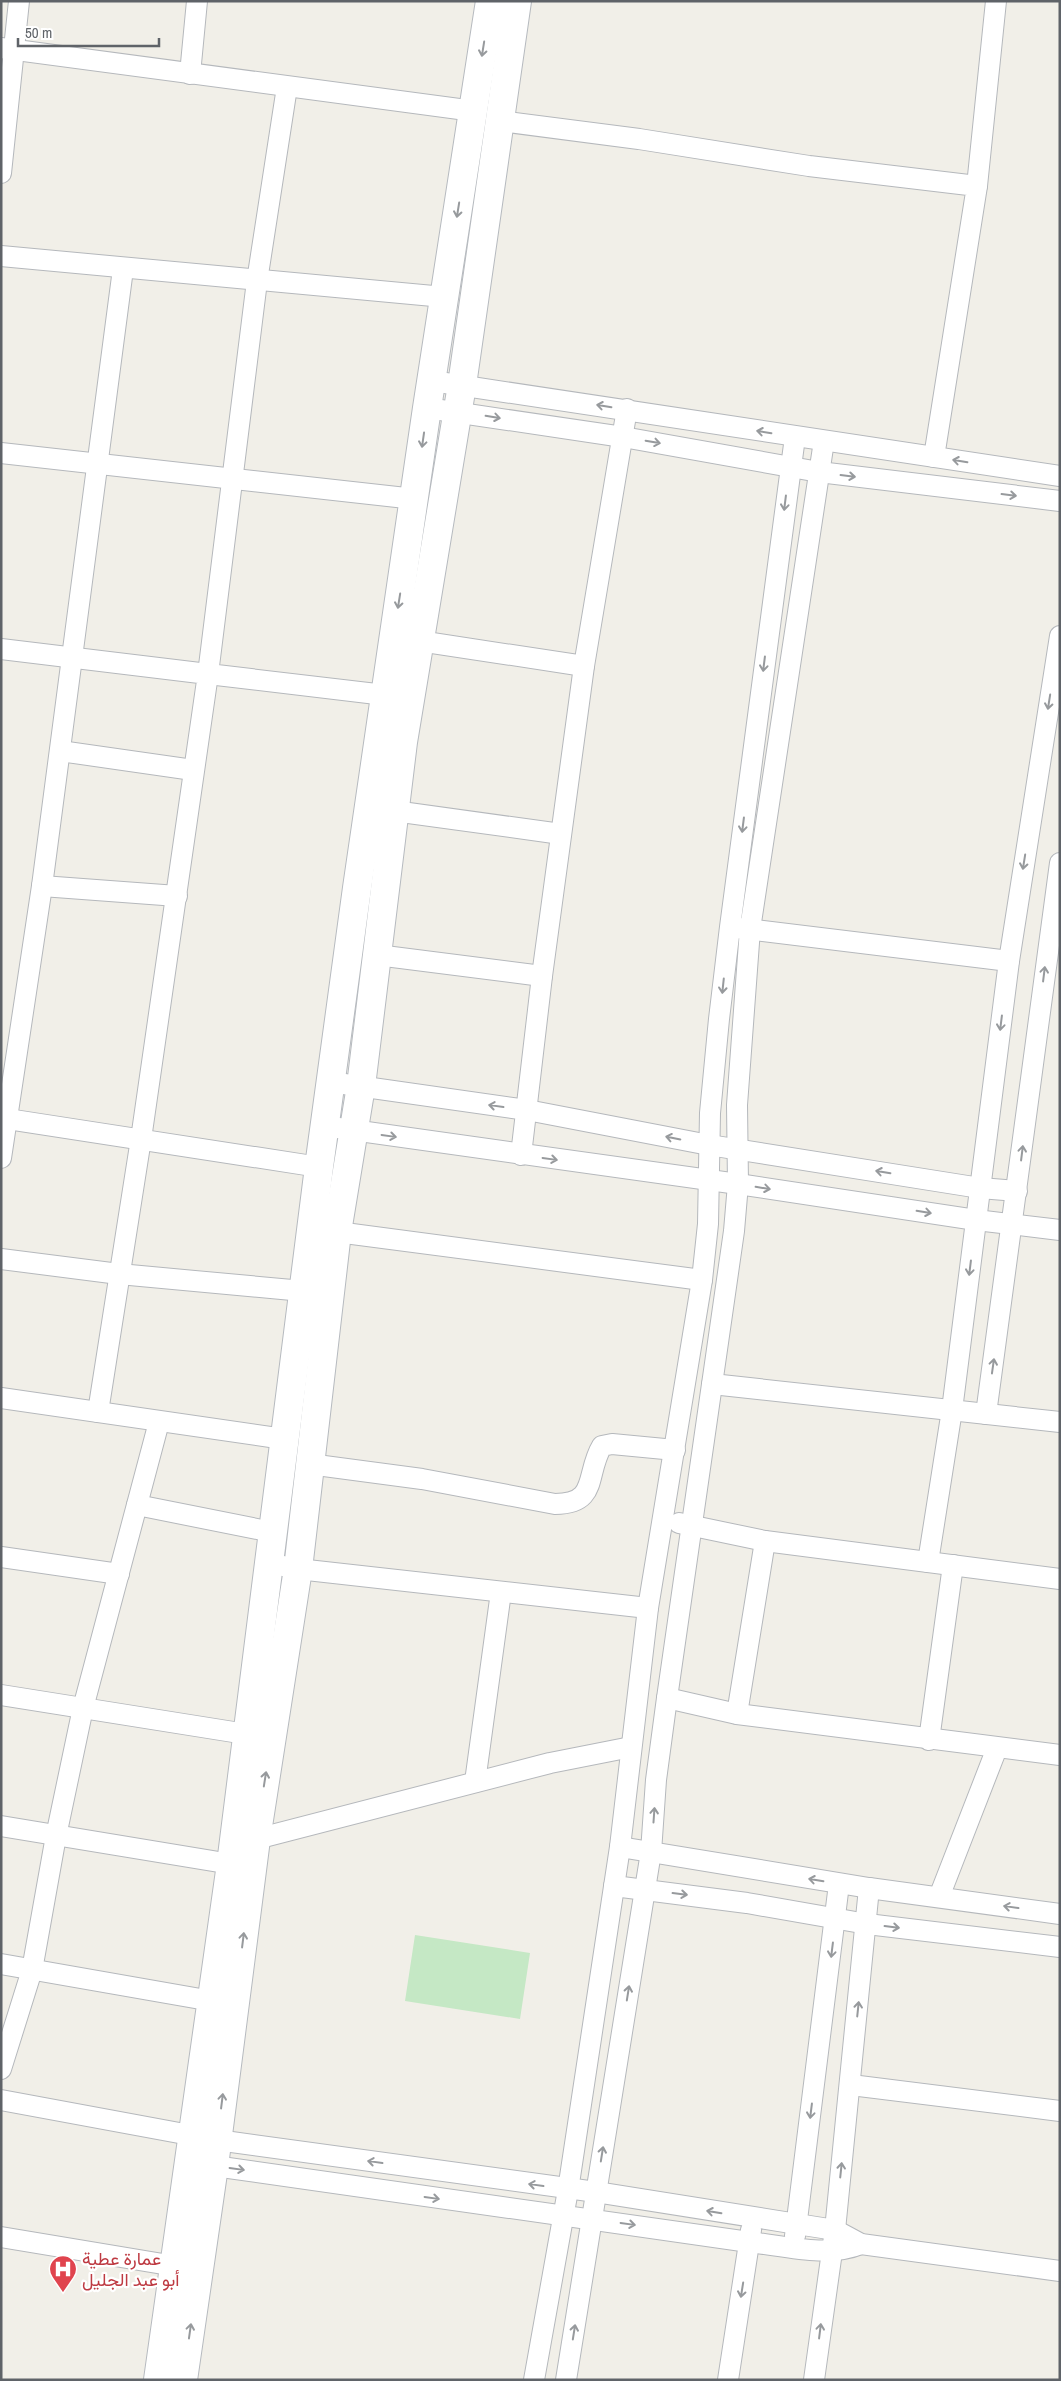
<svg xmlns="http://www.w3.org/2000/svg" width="1061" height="2381" font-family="'Archivo Narrow',Vazirmatn,sans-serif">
	<rect width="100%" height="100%" fill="#f1efe8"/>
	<polygon fill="#c5e8c5" points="415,1935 530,1953 520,2019 405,2001"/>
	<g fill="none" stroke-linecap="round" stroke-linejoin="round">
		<g stroke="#b5b8bc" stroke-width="22">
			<g id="street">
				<polyline points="1,48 474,111"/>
				<polyline points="190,74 197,1"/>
				<polyline points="287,87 257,281 208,674 385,695"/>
				<polyline points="500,121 639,139 809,166 977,186 934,457"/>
				<polyline points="1,173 19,1"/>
				<polyline points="977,186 996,1"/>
				<polyline points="1,256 444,297"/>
				<polyline points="432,381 1060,476"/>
				<polyline points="427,408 623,437 819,472 1060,501"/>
				<polyline points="1,453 415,499"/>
				<polyline points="406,639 584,666"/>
				<polyline points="1,649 208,674 141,1139 98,1412"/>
				<polyline points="60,751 193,770"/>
				<polyline points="394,811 561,834"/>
				<polyline points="42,886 177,896"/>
				<polyline points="738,928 1009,961"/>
				<polyline points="377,955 542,976"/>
				<polyline points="330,1082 527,1110 709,1145 980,1188 1017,1191"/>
				<polyline points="1,1118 319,1167"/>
				<polyline points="324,1126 738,1184 976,1220 1060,1230"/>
				<polyline points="521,1155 542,976 584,666 627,409"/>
				<polyline points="1,1158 42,886 123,269"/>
				<polyline points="337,1232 702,1280"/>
				<polyline points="1,1259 119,1274 303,1291"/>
				<polyline points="712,1384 1060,1422"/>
				<polyline points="1,1398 284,1439"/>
				<polyline points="986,1414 1060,863"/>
				<path d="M309,1464L422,1479L555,1504C599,1504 585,1474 602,1446L612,1444L675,1450"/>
				<polyline points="137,1505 272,1532"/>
				<polyline points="679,1523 765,1541 1060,1579"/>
				<polyline points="1,1557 119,1574"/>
				<polyline points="928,1562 952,1410 1009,961 1060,636"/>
				<polyline points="268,1563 298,1569 648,1608"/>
				<polyline points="1,1695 246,1734"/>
				<polyline points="667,1698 737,1714 1060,1755"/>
				<polyline points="737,1714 765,1541"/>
				<polyline points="929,1740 953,1565"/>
				<polyline points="475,1782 501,1592"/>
				<polyline points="1,1826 231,1864"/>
				<polyline points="256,1839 550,1763 631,1747"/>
				<polyline points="620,1847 869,1888 1060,1914"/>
				<polyline points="614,1886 747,1903 867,1924 1060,1947"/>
				<polyline points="939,1897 997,1748"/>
				<polyline points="1,1964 212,2001"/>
				<polyline points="1,2069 32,1970 56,1836 83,1708 159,1422"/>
				<polyline points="851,2085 1060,2111"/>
				<polyline points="1,2100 217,2140 596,2192 797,2224 835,2230 861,2244 1060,2271"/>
				<path d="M200,2164L749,2242C785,2246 827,2258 861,2244"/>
				<polyline points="795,2236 839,1884"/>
				<polyline points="1,2237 175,2266"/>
				<polyline points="534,2380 568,2190 620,1847 648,1608 702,1280 708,1224 710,1113 719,1019 730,927 795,437"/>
				<polyline points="566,2380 651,1852 656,1780 667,1698 734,1231 738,1184 737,1105 750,929 824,441"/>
				<polyline points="728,2380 751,2230"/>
				<polyline points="814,2380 835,2230 869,1888"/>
			</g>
		</g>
		<g stroke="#b6babf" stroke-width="30">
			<g id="secondary">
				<polyline points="158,2380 231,1864 319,1167 357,888 427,408 490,1"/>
				<polyline points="183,2380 214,2166 256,1839 298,1569 337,1232 361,1086 403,742 462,385 517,1"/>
			</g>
		</g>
		<use href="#street" stroke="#fff" stroke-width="20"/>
		<use href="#secondary" stroke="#fff" stroke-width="28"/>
	</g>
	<defs><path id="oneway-shaft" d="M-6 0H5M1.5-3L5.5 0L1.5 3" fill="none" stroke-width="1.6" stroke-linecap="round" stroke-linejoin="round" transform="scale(1.25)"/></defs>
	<g stroke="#979a9d">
		<use href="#oneway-shaft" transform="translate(483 49) rotate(99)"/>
		<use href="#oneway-shaft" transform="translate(458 210) rotate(99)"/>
		<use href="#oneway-shaft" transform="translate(604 406) rotate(-171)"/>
		<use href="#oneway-shaft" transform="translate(493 417) rotate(9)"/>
		<use href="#oneway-shaft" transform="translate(764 432) rotate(-171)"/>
		<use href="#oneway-shaft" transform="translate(423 440) rotate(98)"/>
		<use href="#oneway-shaft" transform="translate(653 442) rotate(10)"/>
		<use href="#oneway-shaft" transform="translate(960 461) rotate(-171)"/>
		<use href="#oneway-shaft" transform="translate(848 476) rotate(7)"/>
		<use href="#oneway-shaft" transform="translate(1009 495) rotate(7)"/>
		<use href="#oneway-shaft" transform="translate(785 503) rotate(97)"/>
		<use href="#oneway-shaft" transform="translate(399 601) rotate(99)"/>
		<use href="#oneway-shaft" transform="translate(764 664) rotate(97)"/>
		<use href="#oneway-shaft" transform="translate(1049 702) rotate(99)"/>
		<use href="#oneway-shaft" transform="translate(743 825) rotate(97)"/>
		<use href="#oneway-shaft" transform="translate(1024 862) rotate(99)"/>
		<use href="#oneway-shaft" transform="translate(1044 974) rotate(-83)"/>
		<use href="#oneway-shaft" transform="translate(723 986) rotate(96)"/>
		<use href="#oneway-shaft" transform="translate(1001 1023) rotate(97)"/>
		<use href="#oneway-shaft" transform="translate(496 1106) rotate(-172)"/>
		<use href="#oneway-shaft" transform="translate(389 1136) rotate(8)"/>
		<use href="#oneway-shaft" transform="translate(673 1138) rotate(-169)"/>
		<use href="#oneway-shaft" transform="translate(1022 1153) rotate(-83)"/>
		<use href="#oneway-shaft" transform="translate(550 1159) rotate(8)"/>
		<use href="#oneway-shaft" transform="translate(883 1172) rotate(-171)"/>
		<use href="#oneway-shaft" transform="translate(763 1188) rotate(9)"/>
		<use href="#oneway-shaft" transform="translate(924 1212) rotate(9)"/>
		<use href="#oneway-shaft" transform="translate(970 1268) rotate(97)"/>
		<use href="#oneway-shaft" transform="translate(993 1366) rotate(-82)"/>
		<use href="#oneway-shaft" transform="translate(265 1779) rotate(-81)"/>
		<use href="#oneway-shaft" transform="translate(654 1815) rotate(-86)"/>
		<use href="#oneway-shaft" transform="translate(816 1880) rotate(-171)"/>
		<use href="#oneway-shaft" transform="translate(680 1894) rotate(7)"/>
		<use href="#oneway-shaft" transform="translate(1011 1907) rotate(-172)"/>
		<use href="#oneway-shaft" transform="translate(892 1927) rotate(7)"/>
		<use href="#oneway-shaft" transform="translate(243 1940) rotate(-83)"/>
		<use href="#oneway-shaft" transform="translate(832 1950) rotate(97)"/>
		<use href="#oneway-shaft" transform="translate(628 1993) rotate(-81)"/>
		<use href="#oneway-shaft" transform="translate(858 2009) rotate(-84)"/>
		<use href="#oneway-shaft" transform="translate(222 2101) rotate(-83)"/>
		<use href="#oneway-shaft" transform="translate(811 2111) rotate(97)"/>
		<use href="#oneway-shaft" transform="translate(602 2154) rotate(-81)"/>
		<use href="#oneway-shaft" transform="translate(375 2162) rotate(-172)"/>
		<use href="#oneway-shaft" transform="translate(237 2169) rotate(8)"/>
		<use href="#oneway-shaft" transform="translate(841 2170) rotate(-84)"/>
		<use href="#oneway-shaft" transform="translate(536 2185) rotate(-172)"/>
		<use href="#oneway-shaft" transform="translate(432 2198) rotate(8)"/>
		<use href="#oneway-shaft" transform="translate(714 2212) rotate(-171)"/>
		<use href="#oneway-shaft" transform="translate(628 2224) rotate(8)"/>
		<use href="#oneway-shaft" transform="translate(742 2290) rotate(99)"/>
		<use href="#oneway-shaft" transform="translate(190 2331) rotate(-82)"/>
		<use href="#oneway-shaft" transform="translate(820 2331) rotate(-83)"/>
		<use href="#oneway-shaft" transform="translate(574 2332) rotate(-81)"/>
	</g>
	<defs>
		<g id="hospital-pin" transform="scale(1.4375)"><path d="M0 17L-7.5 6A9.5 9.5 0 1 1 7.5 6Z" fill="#e0444e" stroke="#fff"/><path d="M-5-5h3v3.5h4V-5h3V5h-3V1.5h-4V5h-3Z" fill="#fff"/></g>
	</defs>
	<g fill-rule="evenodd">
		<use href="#hospital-pin" x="63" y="2269"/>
	</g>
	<g text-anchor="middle" stroke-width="4.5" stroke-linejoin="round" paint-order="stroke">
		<g font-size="18" fill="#be3a42" stroke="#fff" text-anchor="start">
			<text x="82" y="2265">عمارة عطية<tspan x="82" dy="21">أبو عبد الجليل</tspan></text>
		</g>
	</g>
	<rect width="1061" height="2381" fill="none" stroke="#5f6368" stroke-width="5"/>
	<path d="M18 38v8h141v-8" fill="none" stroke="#5f6368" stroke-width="2.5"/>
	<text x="25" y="38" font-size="15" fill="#5f6368" stroke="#ffffff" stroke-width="4" paint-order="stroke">50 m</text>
</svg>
